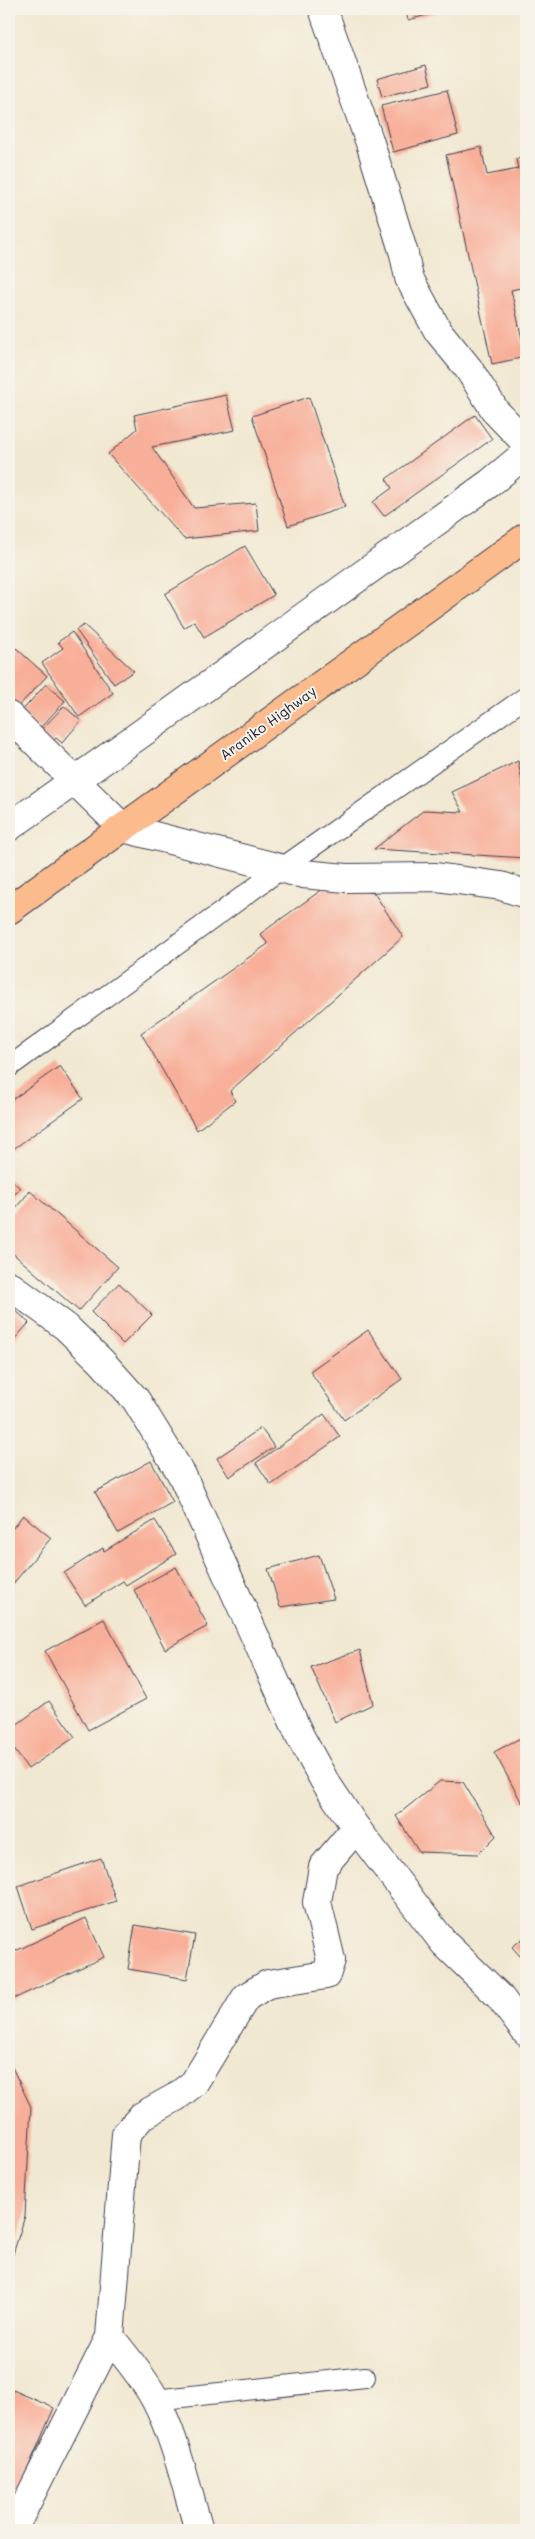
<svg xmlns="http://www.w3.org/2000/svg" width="535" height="2539" font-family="Mali,sans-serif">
	<rect width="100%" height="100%" fill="#f7f3e8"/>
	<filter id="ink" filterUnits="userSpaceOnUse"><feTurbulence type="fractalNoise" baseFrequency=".02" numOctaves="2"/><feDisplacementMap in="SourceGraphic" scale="10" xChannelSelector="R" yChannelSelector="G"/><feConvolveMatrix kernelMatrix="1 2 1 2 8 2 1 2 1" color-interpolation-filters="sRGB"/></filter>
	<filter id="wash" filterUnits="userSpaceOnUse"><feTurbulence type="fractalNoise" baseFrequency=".0096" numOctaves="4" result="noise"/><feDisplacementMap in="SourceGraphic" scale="20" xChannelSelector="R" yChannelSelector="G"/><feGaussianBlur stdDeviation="1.12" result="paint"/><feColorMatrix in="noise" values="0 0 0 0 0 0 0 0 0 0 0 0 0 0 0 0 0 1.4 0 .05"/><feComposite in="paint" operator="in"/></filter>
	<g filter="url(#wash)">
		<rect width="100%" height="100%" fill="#f1e8d1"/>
		<g id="blocks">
			<g fill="#f8af99">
				<polygon points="405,9 450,9 408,20"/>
				<polygon points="426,65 431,84 382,97 377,79"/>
				<polygon points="447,90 458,135 393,152 381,106"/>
				<polygon points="481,147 487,175 518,169 516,159 526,157 526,287 511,290 526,357 492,364 446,155"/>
				<polygon points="226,395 235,430 152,447 194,508 256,503 259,531 184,539 108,454 137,429 134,415"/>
				<polygon points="309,397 345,507 288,526 252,416"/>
				<polygon points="475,415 492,439 384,516 373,502 392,488 386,479"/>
				<polygon points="245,546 274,595 204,637 194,621 184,628 165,594"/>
				<polygon points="84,625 134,671 114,684 76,630"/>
				<polygon points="72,632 113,693 79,717 42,663 63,648 58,642"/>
				<polygon points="16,648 47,676 14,711 9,706 9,655"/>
				<polygon points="46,684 65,701 39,729 21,712"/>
				<polygon points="64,706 81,721 62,743 56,738 50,744 38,733"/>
				<polygon points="518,761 526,802 526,858 374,849 424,810 463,812 452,792"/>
				<polygon points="327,886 374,893 403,937 230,1091 235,1101 197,1130 141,1033 268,944 260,934"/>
				<polygon points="60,1066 83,1099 9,1152 9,1102"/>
				<polygon points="9,1178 20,1188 9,1200"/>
				<polygon points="30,1191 118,1267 79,1311 9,1250 9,1216"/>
				<polygon points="119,1283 152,1315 123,1344 91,1312"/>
				<polygon points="9,1304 29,1323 9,1345"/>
				<polygon points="368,1330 402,1379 344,1420 310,1371"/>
				<polygon points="324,1414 340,1437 271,1485 256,1463"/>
				<polygon points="261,1428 274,1447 229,1477 217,1458"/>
				<polygon points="151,1461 173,1502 118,1533 95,1492"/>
				<polygon points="23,1515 51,1538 12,1585 9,1582 9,1533"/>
				<polygon points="155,1520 176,1554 126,1585 123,1581 85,1605 64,1573 103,1548 104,1551"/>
				<polygon points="319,1555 334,1599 280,1607 268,1569"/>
				<polygon points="176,1567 208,1626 165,1649 134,1590"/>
				<polygon points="104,1619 146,1699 88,1730 45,1651"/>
				<polygon points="360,1650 373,1704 335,1722 311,1667"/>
				<polygon points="49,1701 75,1737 28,1769 9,1742 9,1730"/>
				<polygon points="526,1735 526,1801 522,1803 494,1752"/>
				<polygon points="440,1781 463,1782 496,1836 478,1854 419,1852 396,1816"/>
				<polygon points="101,1858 116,1901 32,1929 18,1886"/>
				<polygon points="86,1918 104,1957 9,2001 9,1954"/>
				<polygon points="135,1925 195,1935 187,1979 128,1969"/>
				<polygon points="526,1936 526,1963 512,1947"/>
				<polygon points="9,2061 31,2107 25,2216 9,2267"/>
				<polygon points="13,2390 54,2408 9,2512 9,2399"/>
			</g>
		</g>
	</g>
	<g filter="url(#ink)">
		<use href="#blocks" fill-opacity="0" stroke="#414052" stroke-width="1"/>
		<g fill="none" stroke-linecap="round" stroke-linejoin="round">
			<g stroke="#414052" stroke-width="22">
				<g id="service">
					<polyline points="9,1067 282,868 526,697"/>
					<polyline points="155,2400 365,2377"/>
				</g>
			</g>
			<g stroke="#414052" stroke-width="30">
				<g id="minor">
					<polyline points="323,9 370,143 404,254 409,278 438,331 468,368 496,412 526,443"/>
					<polyline points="9,716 123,828 303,874 346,878 436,877 501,886 526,894"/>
					<polyline points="9,827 142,733 490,483 526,453"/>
					<polyline points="9,1285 66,1327 102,1362 136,1400 182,1475 300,1736 324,1780 356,1828 444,1943 499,1996 526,2032"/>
					<path d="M110,2337C126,2357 143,2377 155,2399C176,2439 186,2487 199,2530"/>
					<polyline points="13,2530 110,2337 126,2134 142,2116 176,2097 194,2083 246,1997 268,1984 326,1975 331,1960 317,1902 323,1867 356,1828"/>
				</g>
			</g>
			<g stroke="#414052" stroke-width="30">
				<polyline id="trunk" points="9,910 526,537"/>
			</g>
			<use href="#service" stroke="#fff" stroke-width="20"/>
			<use href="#minor" stroke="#fff" stroke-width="28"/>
			<use href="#trunk" stroke="#fbbb8d" stroke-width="28"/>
		</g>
	</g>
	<g text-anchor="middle" stroke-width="4" stroke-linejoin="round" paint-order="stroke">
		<g font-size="14" fill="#22223b" stroke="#f7f3e8">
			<text transform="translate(268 723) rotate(-36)" y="5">Araniko Highway</text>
		</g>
	</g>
	<rect width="535" height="2539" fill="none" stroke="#f7f3e8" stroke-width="30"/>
</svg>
